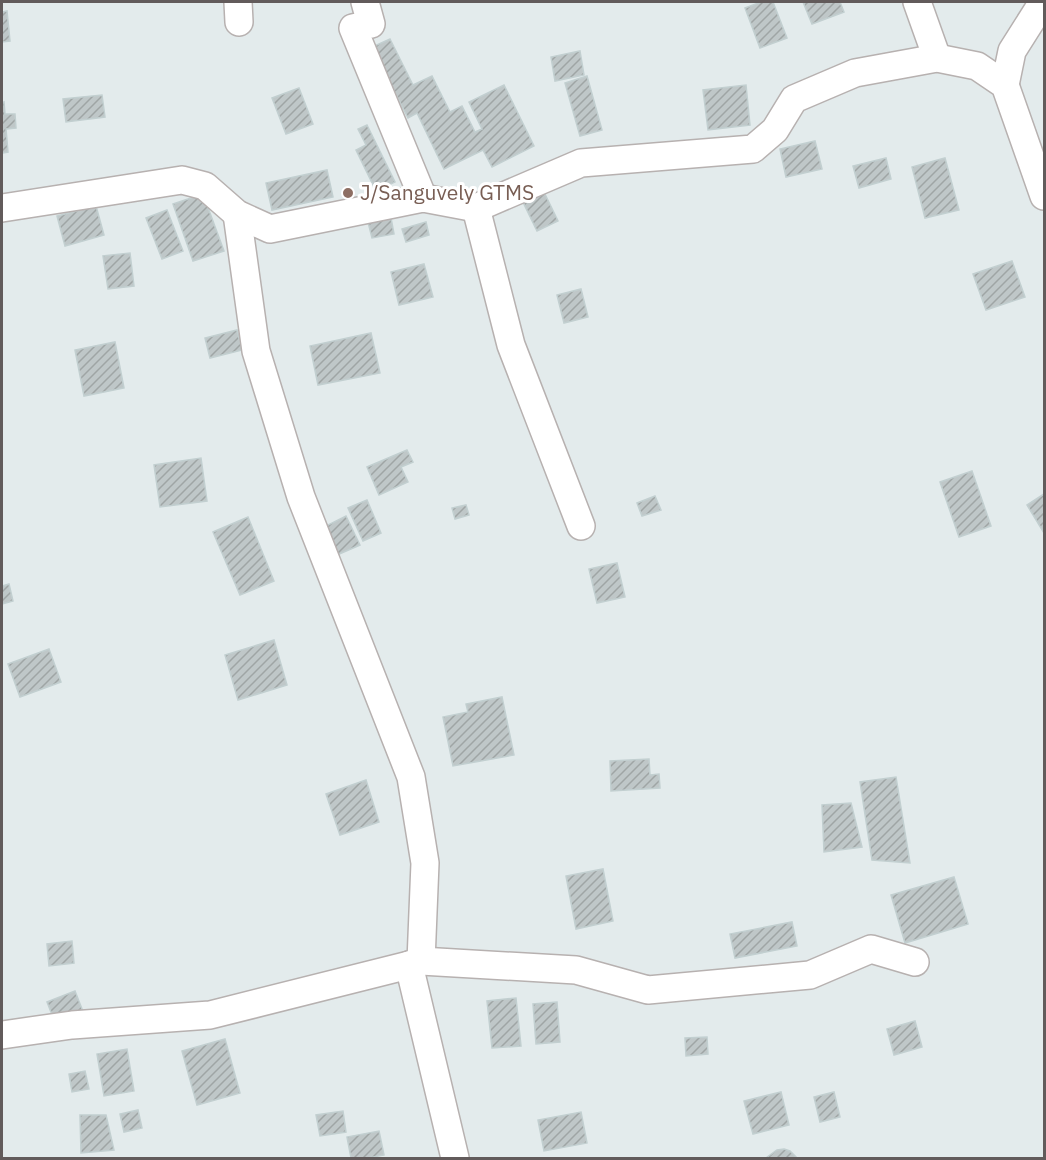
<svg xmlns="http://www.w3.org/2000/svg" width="1046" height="1160" font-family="'IBM Plex Sans',sans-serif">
	<defs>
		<pattern id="building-hatch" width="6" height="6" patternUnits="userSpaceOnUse" patternTransform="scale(1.5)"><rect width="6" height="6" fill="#bfc7c8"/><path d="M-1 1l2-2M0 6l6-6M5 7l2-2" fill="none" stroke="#9fa5a5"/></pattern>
	</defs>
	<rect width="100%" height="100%" fill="#e3ebec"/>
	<g fill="url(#building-hatch)" stroke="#c2cfd0" stroke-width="1.5">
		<polygon points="761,2 773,2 787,38 760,48 745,8"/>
		<polygon points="803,2 840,2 844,12 812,24"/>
		<polygon points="7,11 10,41 2,42 2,12"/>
		<polygon points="390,39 413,85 432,76 450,112 462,106 475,132 482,129 469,102 504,85 534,146 492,167 483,150 444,169 417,113 408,118 372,47"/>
		<polygon points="580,51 584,75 555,81 551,57"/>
		<polygon points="587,76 602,130 580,136 565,83"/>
		<polygon points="746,85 750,125 708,130 703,90"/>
		<polygon points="299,88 313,124 286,134 272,98"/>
		<polygon points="102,95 105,117 66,122 63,99"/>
		<polygon points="4,102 5,114 15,114 16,128 6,129 8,152 2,153 2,103"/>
		<polygon points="367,125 395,182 376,191 356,150 366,145 358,129"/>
		<polygon points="815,141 822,169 786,177 780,149"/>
		<polygon points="886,158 891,179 859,188 853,166"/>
		<polygon points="945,158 959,210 925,218 912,167"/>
		<polygon points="327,170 333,197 272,210 266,183"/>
		<polygon points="542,188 558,221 537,231 521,198"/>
		<polygon points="203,194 224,251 193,261 173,204"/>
		<polygon points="96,206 104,235 65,246 57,216"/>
		<polygon points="167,210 183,251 162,259 146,218"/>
		<polygon points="391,218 394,234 372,238 368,222"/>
		<polygon points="426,222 429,235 406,242 402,229"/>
		<polygon points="130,253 134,286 108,289 103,256"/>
		<polygon points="1012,261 1025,297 986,310 973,274"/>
		<polygon points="424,264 433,297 399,305 391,272"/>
		<polygon points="581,289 588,317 564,323 557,295"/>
		<polygon points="237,330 242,350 210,358 205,338"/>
		<polygon points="371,333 380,373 318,385 310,346"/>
		<polygon points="115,342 124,388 84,396 75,350"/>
		<polygon points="407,450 413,462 401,467 408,482 379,495 367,467"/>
		<polygon points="201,458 207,501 160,507 154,465"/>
		<polygon points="972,471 991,526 959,537 940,482"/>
		<polygon points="1044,494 1044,533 1027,505"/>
		<polygon points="655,496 661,510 642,516 637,503"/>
		<polygon points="367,500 381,533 363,541 348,508"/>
		<polygon points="466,505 469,515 455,519 452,508"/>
		<polygon points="346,516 360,545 337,555 324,527"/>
		<polygon points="248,517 274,581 240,595 213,532"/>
		<polygon points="617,563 625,597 597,603 589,569"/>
		<polygon points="9,584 13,601 2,604 2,586"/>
		<polygon points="274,640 287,685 238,700 225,655"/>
		<polygon points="49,649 61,682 20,697 8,664"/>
		<polygon points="502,697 514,755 453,766 443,717 468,712 466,704"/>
		<polygon points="649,759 650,775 659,774 660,788 611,791 610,761"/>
		<polygon points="896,777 910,863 872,860 860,782"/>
		<polygon points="366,780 379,822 340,835 326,794"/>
		<polygon points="851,803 862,847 824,852 822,805"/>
		<polygon points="603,869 613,921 576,929 566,876"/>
		<polygon points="954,877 968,924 905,943 891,895"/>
		<polygon points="792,922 797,946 735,958 730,934"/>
		<polygon points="72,941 74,963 49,966 47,944"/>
		<polygon points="75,991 84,1014 56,1025 47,1002"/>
		<polygon points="516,998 521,1046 492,1048 487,1001"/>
		<polygon points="557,1002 560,1042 536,1044 533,1004"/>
		<polygon points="915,1021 922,1047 894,1055 887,1029"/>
		<polygon points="707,1037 708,1054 686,1056 685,1038"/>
		<polygon points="225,1039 240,1093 197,1105 182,1051"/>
		<polygon points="127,1049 134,1091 104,1096 97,1054"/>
		<polygon points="85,1071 89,1089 72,1092 69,1074"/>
		<polygon points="781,1092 789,1125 753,1134 744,1101"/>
		<polygon points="834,1092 840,1117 820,1122 814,1097"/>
		<polygon points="138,1110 142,1128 124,1132 120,1114"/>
		<polygon points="343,1111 346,1132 320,1136 316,1115"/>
		<polygon points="581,1112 587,1143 544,1151 538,1120"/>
		<polygon points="80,1115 106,1115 114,1150 81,1153"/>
		<polygon points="379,1131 384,1155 368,1158 351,1158 347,1137"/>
		<polygon points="784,1149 790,1151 797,1158 766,1158 777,1150"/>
	</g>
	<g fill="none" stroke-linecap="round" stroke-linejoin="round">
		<g stroke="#b7b1b0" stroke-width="30">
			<g id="minor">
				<polyline points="238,2 239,22"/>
				<polyline points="365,2 371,24 353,28 423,198"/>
				<polyline points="917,2 937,58"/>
				<polyline points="1005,85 1012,51 1043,2"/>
				<polyline points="2,208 182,180 205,186 237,214 270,229 423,198 476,208 581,163 753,149 775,130 794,99 855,73 937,58 977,66 1005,85 1044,196"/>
				<polyline points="476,208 511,345 581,526"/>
				<polyline points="237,214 256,351 301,497 411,777 425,863 421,961 409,965 455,1158"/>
				<polyline points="421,961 576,970 648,990 810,975 871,949 915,962"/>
				<polyline points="2,1035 72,1025 210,1015 409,965"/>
			</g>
		</g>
		<use href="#minor" stroke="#fff" stroke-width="27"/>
	</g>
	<circle fill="#8d6e63" stroke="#fff" stroke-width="2" cx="348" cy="193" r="6"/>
	<g text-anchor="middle" stroke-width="6" stroke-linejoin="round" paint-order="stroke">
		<g font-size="21" fill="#785e54" stroke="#fff" text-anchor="start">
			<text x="360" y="200">J/Sanguvely GTMS</text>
		</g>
	</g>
	<rect width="1046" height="1160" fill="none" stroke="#625b5b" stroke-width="6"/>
</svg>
